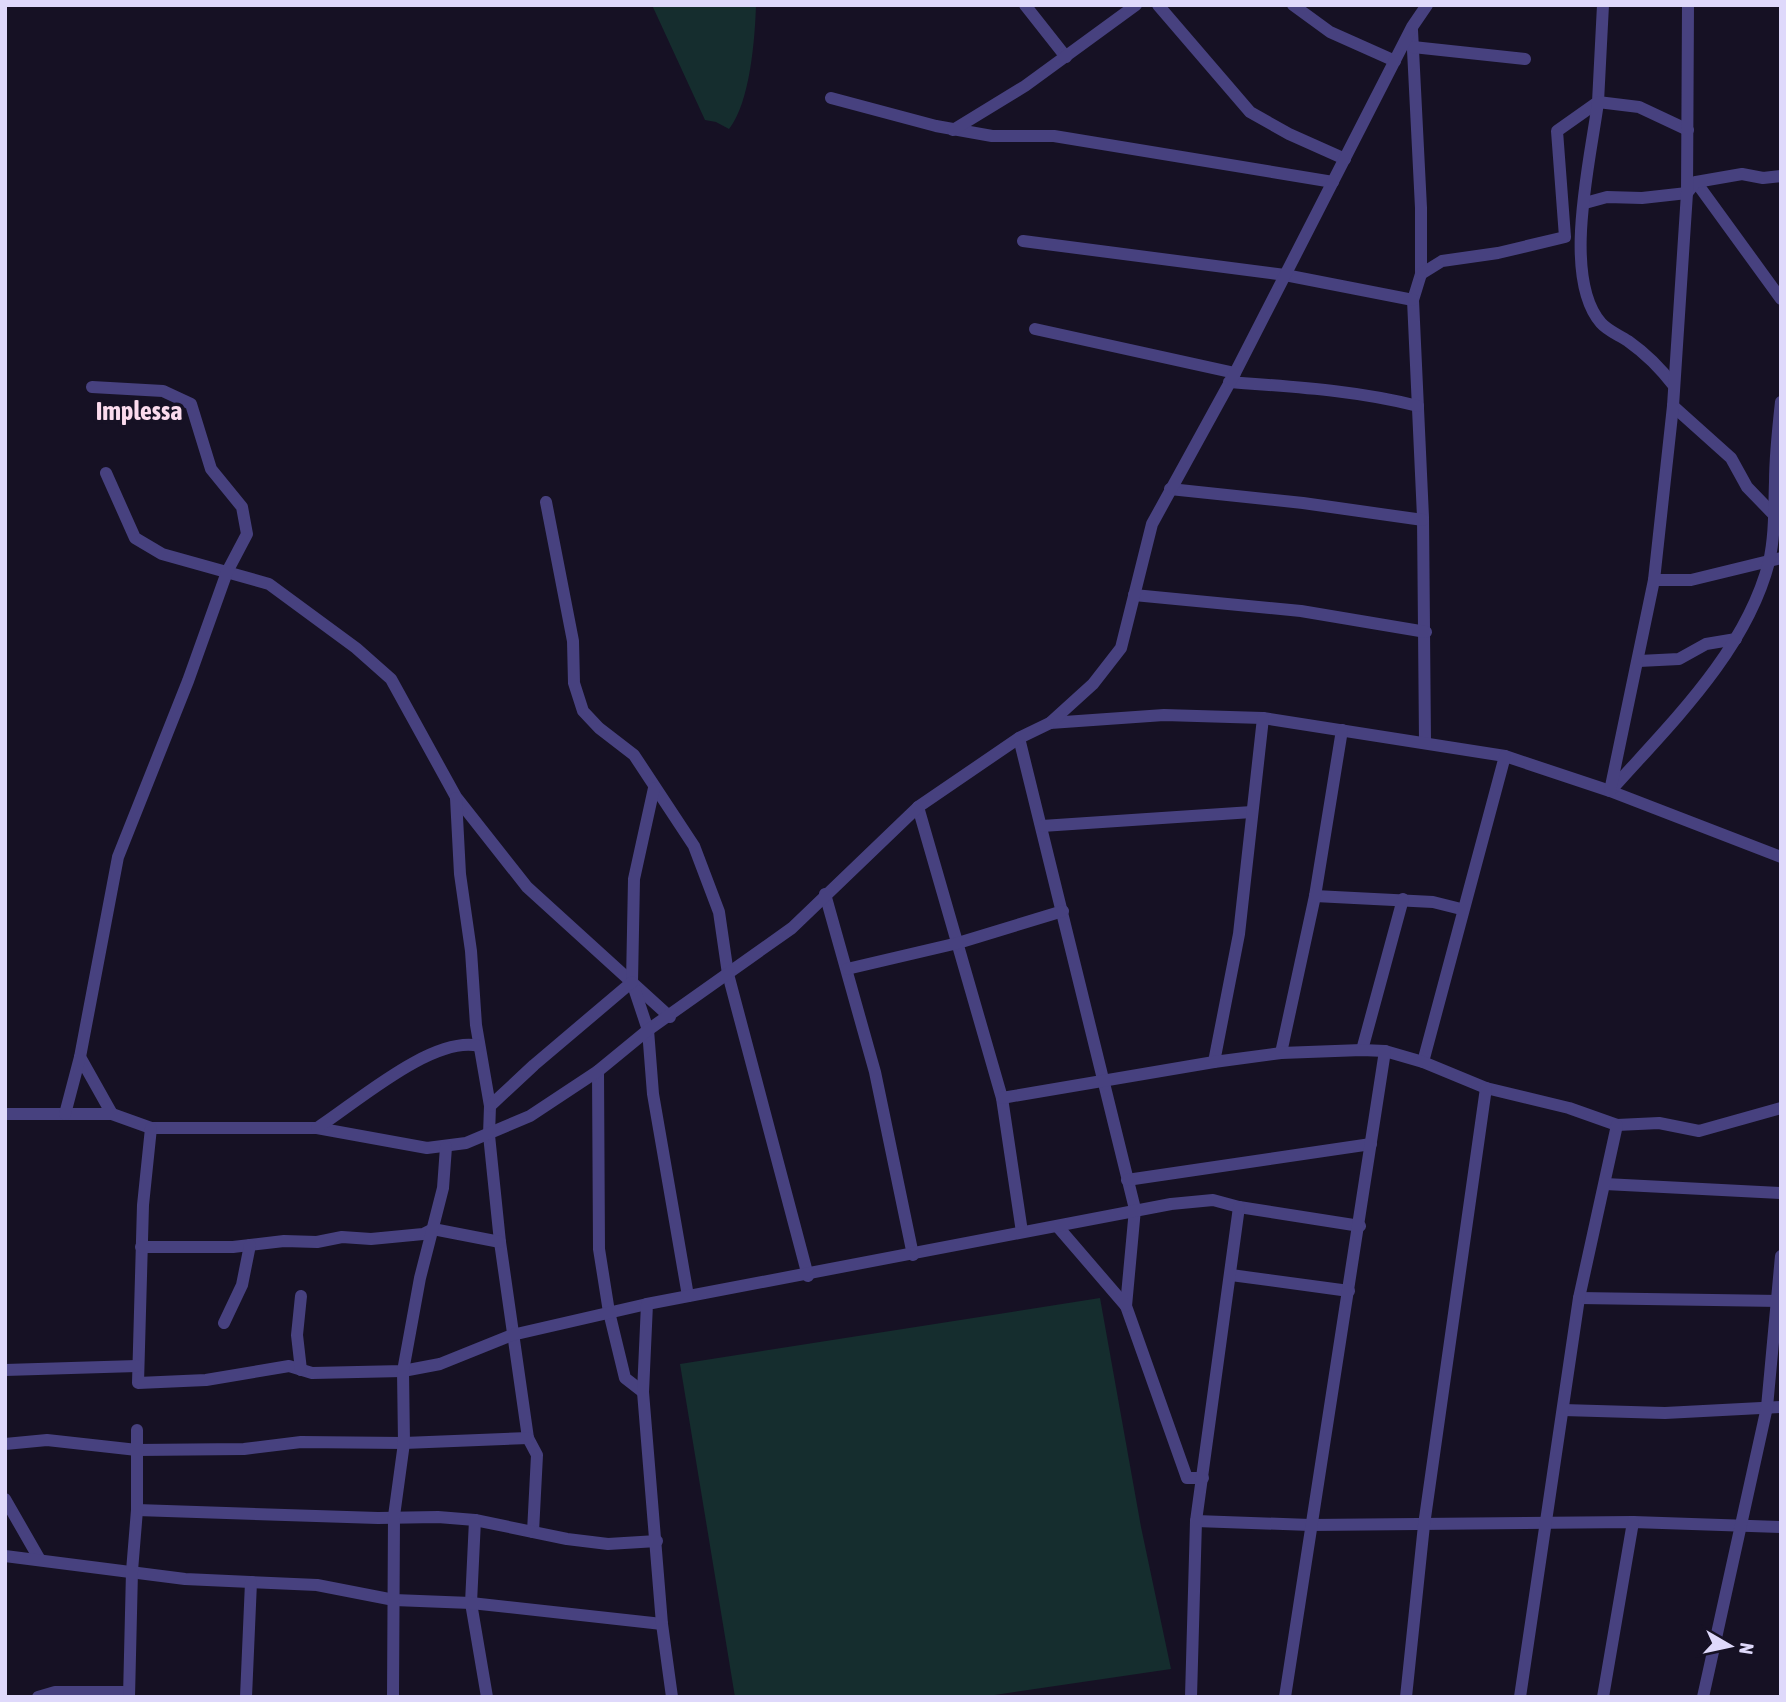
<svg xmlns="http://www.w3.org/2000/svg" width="1786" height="1702" font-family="'Asap Condensed',sans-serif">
	<rect width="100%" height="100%" fill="#161124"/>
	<g fill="#152d2e">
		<path d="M652,5H756C755,39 750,103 729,129L716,122L705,120Z"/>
		<polygon points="1100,1298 1141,1527 1171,1669 981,1697 735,1697 680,1364"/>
	</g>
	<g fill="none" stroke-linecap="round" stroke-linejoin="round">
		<g stroke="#47417f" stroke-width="12">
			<polyline points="1025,5 1066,57"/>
			<polyline points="1158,5 1250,112 1289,134 1345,159"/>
			<polyline points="1293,5 1330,32 1395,61"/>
			<polyline points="1412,30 1421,208 1421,274 1413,300 1423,517 1425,742"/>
			<polyline points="1413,47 1525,59"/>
			<polyline points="831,98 936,126 992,136 1054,136 1333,182"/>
			<polyline points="953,130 1025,86 1136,5"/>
			<polyline points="1696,182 1781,299"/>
			<polyline points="1585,203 1607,197 1642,198 1687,193 1696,182 1742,174 1763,178 1781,176"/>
			<polyline points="1023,241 1285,275 1413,300"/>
			<polyline points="1421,274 1442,261 1498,253 1565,237 1557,131 1598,102 1603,5"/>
			<polyline points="1035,329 1235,373"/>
			<path d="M1229,382C1294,387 1355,390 1418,406"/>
			<path d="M1674,386C1662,370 1645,353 1628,341C1619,335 1608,331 1601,323C1561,277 1591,158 1598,102L1639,107L1688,130"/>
			<polyline points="1673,406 1731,458 1747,487 1777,518"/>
			<polyline points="106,473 135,538 162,554 269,584 356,648 391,679 456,797 527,887 670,1017"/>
			<polyline points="1170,489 1303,503 1423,520"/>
			<polyline points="546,502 573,641 574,683 583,711 599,728 634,755 694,846 719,912 728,974 808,1276"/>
			<polyline points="1654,580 1691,580 1781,558"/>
			<polyline points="1134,595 1301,611 1426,632"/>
			<polyline points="1639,661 1679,659 1706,644 1736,639"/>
			<polyline points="1050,723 1164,715 1263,718 1505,756 1610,791 1781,857"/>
			<polyline points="1019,738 1135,1209 1126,1306 1187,1478 1203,1478"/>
			<polyline points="654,788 634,879 632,982 648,1030 653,1094 688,1296"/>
			<path d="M1613,788C1672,722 1746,651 1769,562C1775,535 1774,509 1775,482C1775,456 1778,429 1781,402"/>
			<polyline points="1610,791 1654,580 1673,406 1687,193 1688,5"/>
			<polyline points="456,798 460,874 471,951 476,1025 490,1106 489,1135 500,1242 528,1438 537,1455 533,1532"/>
			<polyline points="918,807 1002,1098 1022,1232"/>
			<polyline points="1042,826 1252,812"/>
			<polyline points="825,894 875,1072 913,1255"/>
			<polyline points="1315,896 1433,902 1461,909"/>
			<polyline points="847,969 958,943 1063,911"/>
			<polyline points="1362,1050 1403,899"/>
			<polyline points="1281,1053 1315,896 1342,730"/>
			<polyline points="80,1057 112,1114"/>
			<polyline points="1214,1062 1239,934 1263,718"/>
			<polyline points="1423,1062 1505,756"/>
			<polyline points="598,1071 599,1249 609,1312 625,1378 643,1392"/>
			<polyline points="1002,1098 1214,1062 1281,1053 1362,1050 1385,1051 1423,1062 1486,1088 1569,1108 1617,1125 1659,1123 1699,1131 1781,1108"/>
			<polyline points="490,1106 534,1065 632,982"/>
			<polyline points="5,1114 112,1114 151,1128 317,1128 427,1148 466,1143 530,1116 598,1071 648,1030 792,928 918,807 1019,738 1050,723 1093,684 1121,648 1152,524 1235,373 1412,27 1427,5"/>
			<polyline points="65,1114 80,1057 118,857 188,681 227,572 247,534 242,507 211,469 191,404 163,391 92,387"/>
			<polyline points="151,1128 143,1205 138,1383 206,1380 289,1366 312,1373 403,1371 440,1364 512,1335 647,1304"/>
			<path d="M317,1128C356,1103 433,1035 479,1046"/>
			<polyline points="1127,1180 1371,1144"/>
			<polyline points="1605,1184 1781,1193"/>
			<polyline points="1058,1227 1126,1306"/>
			<polyline points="141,1247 233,1247 284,1241 317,1242 342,1237 371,1239 423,1234 433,1229 500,1242"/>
			<polyline points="1231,1275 1349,1291"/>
			<polyline points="301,1296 297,1335 301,1370"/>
			<polyline points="1579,1298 1781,1301"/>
			<polyline points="224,1323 242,1285 250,1245"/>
			<polyline points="5,1370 137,1366"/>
			<polyline points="1563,1410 1665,1413 1781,1407"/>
			<polyline points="5,1444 47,1440 137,1450 244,1449 301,1442 404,1443 528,1438"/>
			<polyline points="5,1499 40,1560"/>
			<polyline points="137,1510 378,1518 438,1517 475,1520 567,1539 608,1544 657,1541"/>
			<polyline points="475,1520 471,1603 487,1697"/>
			<polyline points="1196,1521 1310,1525 1633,1522 1781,1527"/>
			<polyline points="5,1556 185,1579 317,1585 394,1600 471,1603 662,1624"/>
			<polyline points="38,1697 55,1692 128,1692"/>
			<polyline points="129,1697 132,1571 137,1510 137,1430"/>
			<polyline points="246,1697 251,1582"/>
			<polyline points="393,1697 394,1516 404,1443 403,1371 420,1278 443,1188 446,1147"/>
			<polyline points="672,1697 662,1624 643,1392 647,1304 1171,1204 1213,1200 1239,1207 1360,1226"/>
			<polyline points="1191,1697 1196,1521 1239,1207"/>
			<polyline points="1285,1697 1385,1051"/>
			<polyline points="1406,1697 1424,1525 1486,1088"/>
			<polyline points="1520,1697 1579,1298 1617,1125"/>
			<polyline points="1603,1697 1633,1522"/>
			<polyline points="1703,1697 1767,1407 1781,1256"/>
		</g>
	</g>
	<g text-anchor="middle" stroke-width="7" stroke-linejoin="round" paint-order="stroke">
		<g font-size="26" font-weight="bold" fill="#fbdbed" stroke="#161124">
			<text x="139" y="420">Implessa</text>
		</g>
	</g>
	<rect width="1786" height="1702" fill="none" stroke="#dfd9fb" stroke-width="14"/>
	<g transform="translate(1730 1646) rotate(99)" stroke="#161124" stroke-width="5" paint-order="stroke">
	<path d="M0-5L12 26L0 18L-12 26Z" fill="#dfd9fb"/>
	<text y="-10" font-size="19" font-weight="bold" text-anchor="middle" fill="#dfd9fb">N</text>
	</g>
</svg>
